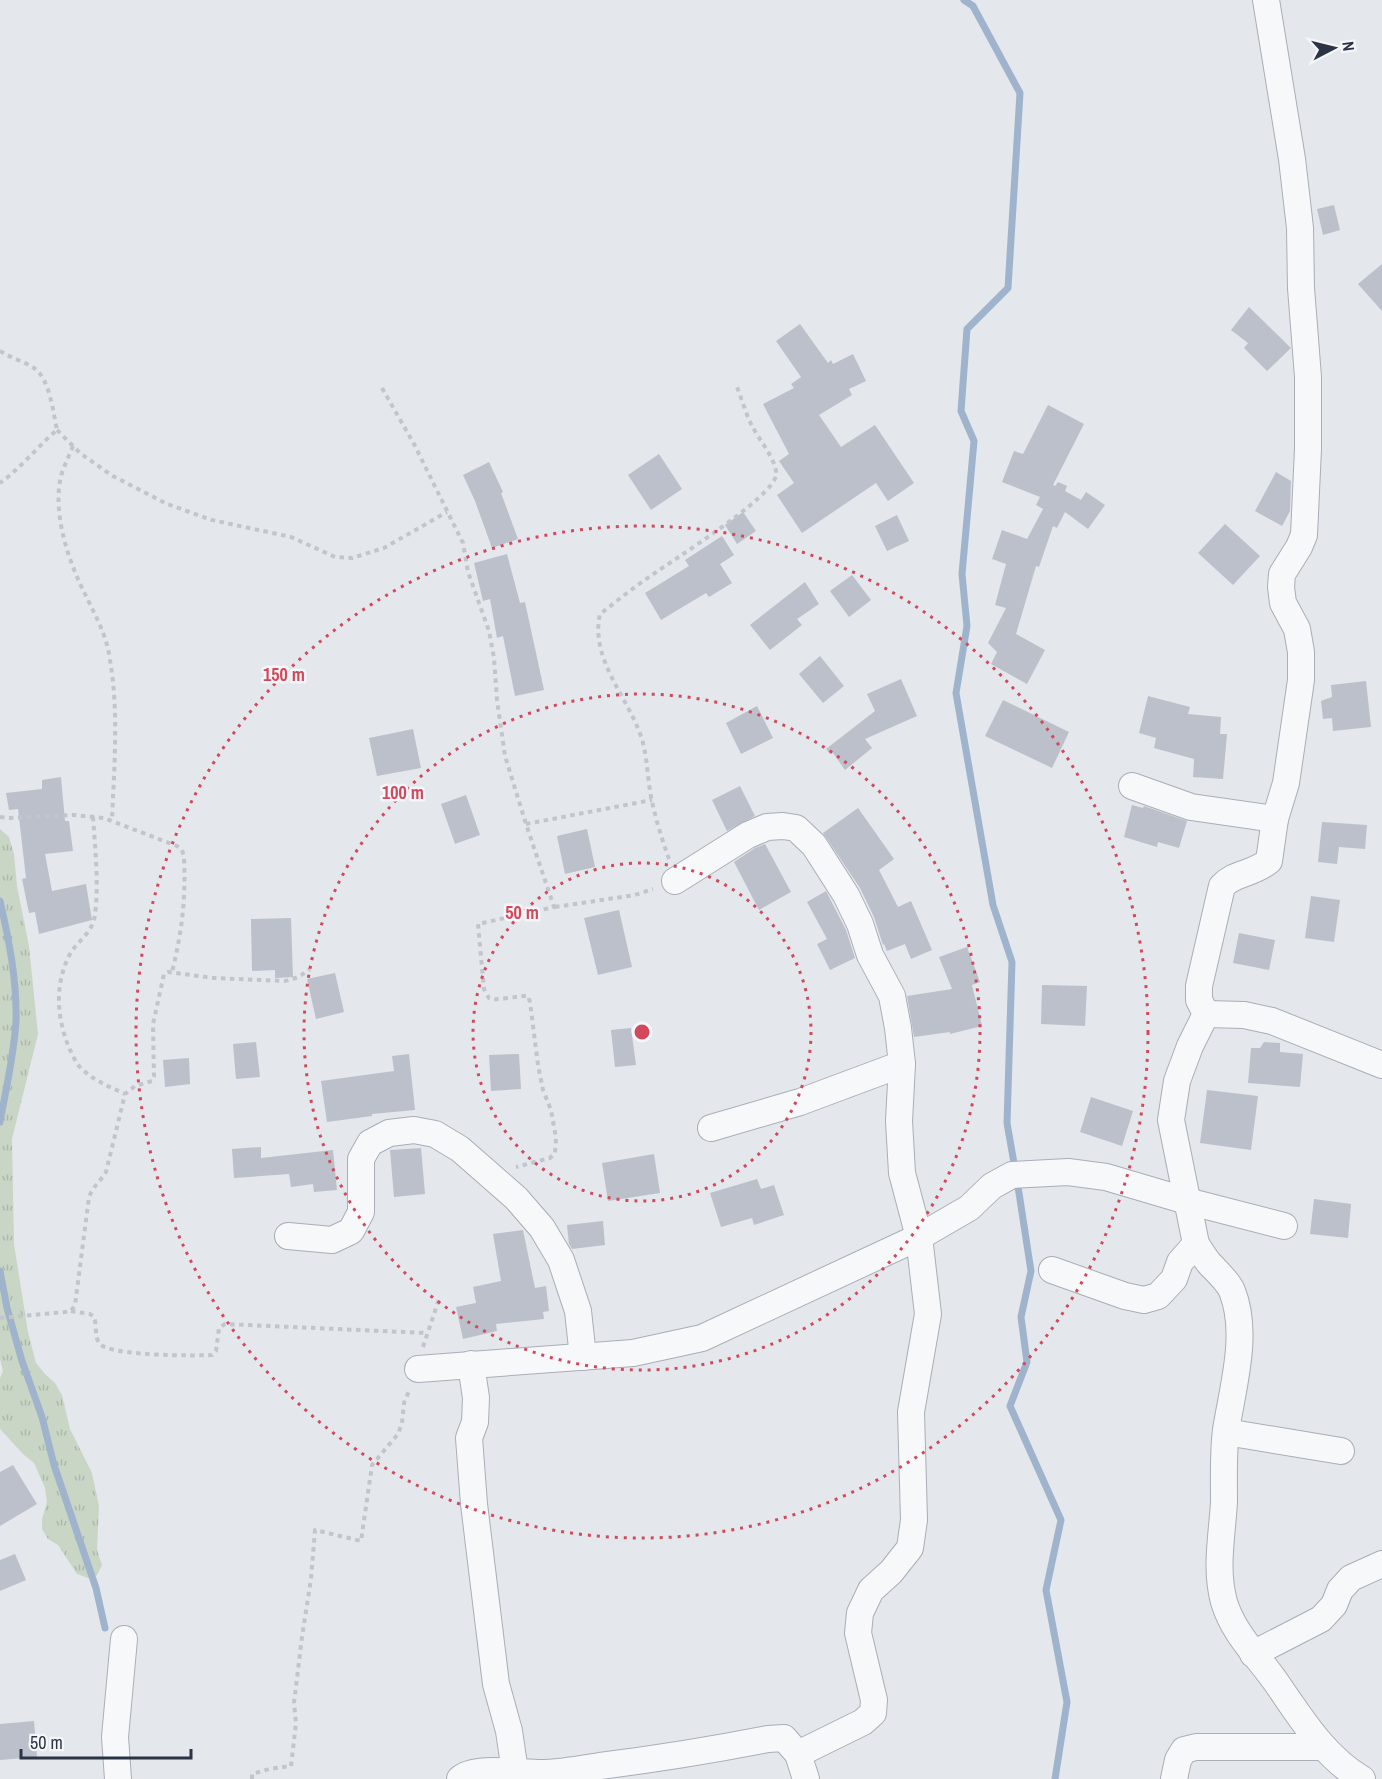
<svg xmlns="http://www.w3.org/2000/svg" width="1382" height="1779" font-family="'Archivo Narrow',sans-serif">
	<defs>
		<pattern id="grass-tufts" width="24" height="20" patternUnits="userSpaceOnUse" patternTransform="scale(1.5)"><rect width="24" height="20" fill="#c9d6c5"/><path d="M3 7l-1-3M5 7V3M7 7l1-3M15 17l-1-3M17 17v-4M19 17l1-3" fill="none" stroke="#adb8ab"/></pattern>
	</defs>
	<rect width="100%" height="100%" fill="#e4e7ec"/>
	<polygon fill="url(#grass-tufts)" points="0,829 9,837 14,854 17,886 29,946 38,1034 12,1139 14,1244 28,1332 36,1363 46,1375 55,1383 62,1395 70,1429 92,1473 99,1506 97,1550 102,1565 97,1575 91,1579 77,1574 58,1545 48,1539 42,1529 42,1519 47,1502 45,1488 34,1463 24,1455 0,1429 0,1378 3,1371 0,1359"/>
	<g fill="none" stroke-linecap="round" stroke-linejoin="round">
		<g stroke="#9fb4cc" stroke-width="7">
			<polyline points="964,0 973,6 1020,93 1008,288 967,329 961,411 974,441 962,574 967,626 956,693 993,905 1012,962 1007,1123 1015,1169"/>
			<path d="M0,901C9,940 17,980 16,1021C14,1055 6,1089 0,1122"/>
			<polyline points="1017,1180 1031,1271 1021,1317 1027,1362 1010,1406 1061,1520 1046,1590 1067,1702 1055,1779"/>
			<polyline points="0,1271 7,1308 22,1361 42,1417 54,1465 96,1588 105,1628"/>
		</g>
	</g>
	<g fill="#bbc0ca">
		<polygon points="1334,205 1340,230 1323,235 1317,209"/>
		<polygon points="1382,264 1382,311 1358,284"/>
		<polygon points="1249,307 1291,348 1267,371 1244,348 1248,343 1231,330"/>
		<polygon points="800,324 828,363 831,360 833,364 853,354 866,381 849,389 852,395 819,415 841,447 875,425 914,483 888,501 876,483 802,533 777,495 794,483 779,461 789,454 763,404 794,388 791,384 801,377 776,341"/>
		<polygon points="1048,405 1084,424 1053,485 1055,486 1058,482 1067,486 1065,491 1081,500 1086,492 1105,505 1088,529 1065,512 1057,528 1053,526 1039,567 1036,566 1016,634 1045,650 1027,684 991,664 997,652 988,643 1006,608 995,605 1006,564 992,559 1002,530 1027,539 1043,509 1036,505 1040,497 1002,482 1014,451 1023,454"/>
		<polygon points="659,454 682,489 651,510 628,475"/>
		<polygon points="489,462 503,492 501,493 518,539 492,548 475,501 463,475"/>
		<polygon points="1276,472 1291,481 1290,511 1282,526 1255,511"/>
		<polygon points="743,512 756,531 737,544 725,525"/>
		<polygon points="897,515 909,541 887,551 875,526"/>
		<polygon points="1225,524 1260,556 1233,585 1198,553"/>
		<polygon points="722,536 734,555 720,564 732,583 709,597 706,593 661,620 645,593 689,566 685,560"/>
		<polygon points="507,554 520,603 525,602 544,690 515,696 503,636 497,638 490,599 483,601 474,563"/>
		<polygon points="852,575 871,600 849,617 830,591"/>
		<polygon points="805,582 819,604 797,619 802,625 770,650 750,625"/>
		<polygon points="820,656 844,686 823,703 799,674"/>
		<polygon points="901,679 917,716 865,739 872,748 845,770 833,753 830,754 826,749 875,711 867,694"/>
		<polygon points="1366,681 1371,727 1333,731 1332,718 1323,719 1321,701 1332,697 1331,685"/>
		<polygon points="1148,696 1190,707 1188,714 1221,717 1220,734 1227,734 1223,779 1193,777 1194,759 1154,748 1156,738 1139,733"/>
		<polygon points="1003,700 1069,732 1052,768 985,736"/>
		<polygon points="757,706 773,738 741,754 726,723"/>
		<polygon points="413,729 421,768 377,776 369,738"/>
		<polygon points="61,777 65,821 69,821 73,851 45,854 52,891 86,884 92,920 39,934 35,912 29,913 22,879 26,878 18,809 9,810 6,793 42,789 42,780"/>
		<polygon points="740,786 755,816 727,831 712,800"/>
		<polygon points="466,795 480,835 455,844 441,804"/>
		<polygon points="1132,805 1143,808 1144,806 1187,821 1179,848 1158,842 1157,847 1124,837"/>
		<polygon points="858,808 894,859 879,870 898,907 911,901 932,950 911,959 905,944 887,951 884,944 883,945 874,917 860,888 823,833"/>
		<polygon points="1322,822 1367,825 1365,849 1339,847 1337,864 1318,862"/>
		<polygon points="587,829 595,867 565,874 557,836"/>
		<polygon points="765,844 791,892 759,910 734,862 755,848"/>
		<polygon points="826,891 846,930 855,958 830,970 817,944 827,939 807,902"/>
		<polygon points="1311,896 1340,900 1334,942 1305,938"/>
		<polygon points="619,910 632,967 598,975 584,918"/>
		<polygon points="291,918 293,977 275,978 275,970 252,971 251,919"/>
		<polygon points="1239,933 1275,940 1269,970 1233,963"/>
		<polygon points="967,947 980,982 972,985 982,1026 950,1034 950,1032 914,1037 907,996 952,989 939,957"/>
		<polygon points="335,973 344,1012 316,1019 307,979"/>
		<polygon points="1042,985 1087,986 1085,1026 1041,1024"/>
		<polygon points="631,1028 636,1065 615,1067 611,1030"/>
		<polygon points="256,1042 260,1077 236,1079 233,1044"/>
		<polygon points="1264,1042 1280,1043 1280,1052 1303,1054 1300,1087 1248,1083 1251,1048 1260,1048"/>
		<polygon points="409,1054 415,1110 372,1114 372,1116 327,1122 321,1081 394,1071 392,1056"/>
		<polygon points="519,1054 521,1089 491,1091 489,1055"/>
		<polygon points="189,1058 190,1084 165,1087 163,1060"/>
		<polygon points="1207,1090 1258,1096 1251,1150 1200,1143"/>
		<polygon points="1091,1097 1133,1111 1122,1146 1080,1132"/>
		<polygon points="261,1147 261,1158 333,1150 337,1190 314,1192 313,1184 291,1187 289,1174 234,1178 232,1149"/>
		<polygon points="421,1148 425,1194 394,1197 390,1150"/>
		<polygon points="654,1154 660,1193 608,1201 602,1163"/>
		<polygon points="757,1179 761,1189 774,1185 784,1215 754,1225 752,1218 721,1227 710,1193"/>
		<polygon points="1314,1199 1351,1204 1348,1238 1310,1234"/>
		<polygon points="603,1221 605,1245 572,1249 569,1244 567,1225"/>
		<polygon points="523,1230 535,1288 546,1286 549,1311 543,1312 544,1319 496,1324 497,1331 463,1339 456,1307 476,1303 473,1287 501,1281 493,1234"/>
		<polygon points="13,1465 37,1504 0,1526 0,1472"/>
		<polygon points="15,1554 26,1580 0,1591 0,1560"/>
		<polygon points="34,1721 37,1757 0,1760 0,1724"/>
	</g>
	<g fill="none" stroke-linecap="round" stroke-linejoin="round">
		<g stroke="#a9aeb7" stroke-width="28">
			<g id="minor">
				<path d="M1266,0L1292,159L1300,228L1301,288L1308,377V449L1304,535L1299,547L1282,574L1281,587L1283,603L1297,629L1301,652V680L1286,783L1275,819L1269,861C1252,875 1235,872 1222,886L1199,986V1000L1206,1014L1190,1046L1177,1081L1171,1120L1196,1244C1200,1250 1204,1257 1209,1263C1216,1271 1228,1281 1232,1291C1249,1333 1233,1386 1226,1430C1223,1453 1224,1479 1224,1502C1222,1536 1215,1569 1224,1602C1234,1635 1259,1657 1278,1685C1302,1720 1325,1757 1362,1779"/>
				<polyline points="1132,786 1191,807 1275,819"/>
				<polyline points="675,881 748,835 767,827 783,826 796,828 814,845 846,895 860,924 870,955 892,996 898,1028 902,1064 899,1121 902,1173 919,1237 928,1314 911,1412 914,1520 910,1548 891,1572 871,1590 860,1613 858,1633 874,1700 873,1713 863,1722 798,1754"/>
				<polyline points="1206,1014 1244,1015 1272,1021 1382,1065"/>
				<polyline points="711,1128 800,1102 902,1064"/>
				<polyline points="288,1236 332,1240 351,1231 361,1212 361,1159 370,1143 389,1133 414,1130 435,1134 460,1149 516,1198 542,1228 561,1260 578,1311 583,1357"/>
				<polyline points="1052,1270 1125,1296 1144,1300 1158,1296 1174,1279 1180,1262 1196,1244"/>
				<polyline points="471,1364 476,1398 475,1422 469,1438 474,1504 496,1684 509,1731 515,1772"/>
				<polyline points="418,1369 633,1353 702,1338 919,1237 969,1208 992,1186 1012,1175 1068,1172 1106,1177 1187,1201 1284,1226"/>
				<polyline points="1226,1432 1341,1451"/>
				<polyline points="1253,1654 1321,1619 1334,1605 1340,1590 1351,1578 1382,1564"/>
				<polyline points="118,1779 115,1737 124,1639"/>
				<path d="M460,1779C474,1765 525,1774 545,1773C563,1772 582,1769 600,1766C656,1759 712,1750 768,1739L784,1738L798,1754L806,1779"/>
				<polyline points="1174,1779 1178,1760 1184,1750 1196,1747 1322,1747"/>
			</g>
		</g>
		<g stroke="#c2c5cb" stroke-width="4" stroke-dasharray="4.5 4.5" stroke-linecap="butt">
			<path d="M0,351C11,358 25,362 34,368C50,379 53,412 57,430C37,447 21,468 0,483"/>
			<path d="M382,388L414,444L463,543L468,572L489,631L494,658L497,700L505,756L526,824L554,907L478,924L484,989C485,991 488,997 489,998C494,1002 520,995 528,996L530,1002L538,1065L543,1090L551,1110L556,1138L555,1153L550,1158L516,1167"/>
			<polyline points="57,430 80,453 111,475 167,504 212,520 291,537 335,557 352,558 384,548 447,512"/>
			<path d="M73,446C69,456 64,466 61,476C52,514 69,563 86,596C96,617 107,636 110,660C119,712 114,768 112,821"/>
			<path d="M0,817L9,818L74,815L104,818L177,846L182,850L184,857C186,898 182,932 172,972"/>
			<path d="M93,817C95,846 99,885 95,914C93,934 77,940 69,956C54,986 57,1020 70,1050C73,1055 75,1062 79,1066C92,1080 108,1086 125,1094"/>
			<polyline points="526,824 652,800"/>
			<path d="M669,859C663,842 657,824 653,806C648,787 648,766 644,747C634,702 589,663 600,614C617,601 634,587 652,575C673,560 774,497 776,475C778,462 758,438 752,426C746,414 742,400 737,387"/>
			<polyline points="555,907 635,895 653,889"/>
			<path d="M71,1311L90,1314L94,1317C97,1324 94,1338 100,1344C111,1356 194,1356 212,1355L216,1351L219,1328L225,1324L427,1333"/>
			<path d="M0,1318L65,1312L71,1311L75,1305L89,1197C93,1186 100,1182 106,1172L125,1094L135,1086L152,1081L154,1076L153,1024L164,974L168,972L214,978L284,981C295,979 301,976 310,969"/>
			<polyline points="423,1347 439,1299"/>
			<polyline points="252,1779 252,1774 269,1769 291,1766 296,1723 294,1703 302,1637 311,1579 315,1530 361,1541 372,1465 398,1434 402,1423 404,1403 409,1391"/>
		</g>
		<use href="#minor" stroke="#f7f8fa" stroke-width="26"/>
	</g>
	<g fill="none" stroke="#d1495b" stroke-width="3" stroke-dasharray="3 6">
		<circle cx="642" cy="1032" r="169"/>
		<circle cx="642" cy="1032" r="338"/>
		<circle cx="642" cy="1032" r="506"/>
	</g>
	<circle cx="642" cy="1032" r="9" fill="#d1495b" stroke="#f4f6f9" stroke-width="3"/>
	<g font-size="18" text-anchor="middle" font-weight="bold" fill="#d1495b" stroke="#f4f6f9" stroke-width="5" stroke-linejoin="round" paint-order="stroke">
		<text x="284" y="681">150 m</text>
		<text x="403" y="799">100 m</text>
		<text x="522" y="919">50 m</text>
	</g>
	<g transform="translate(1334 48) rotate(83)" stroke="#f4f6f9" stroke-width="4.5" paint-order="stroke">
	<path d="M0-4.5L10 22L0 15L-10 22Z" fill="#2b3445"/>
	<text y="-9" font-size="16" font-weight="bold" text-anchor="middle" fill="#2b3445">N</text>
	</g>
	<path d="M21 1749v9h170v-9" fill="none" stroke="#2b3445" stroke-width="3"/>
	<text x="30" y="1749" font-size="18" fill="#2b3445" stroke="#f4f6f9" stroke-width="4.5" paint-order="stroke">50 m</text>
</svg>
